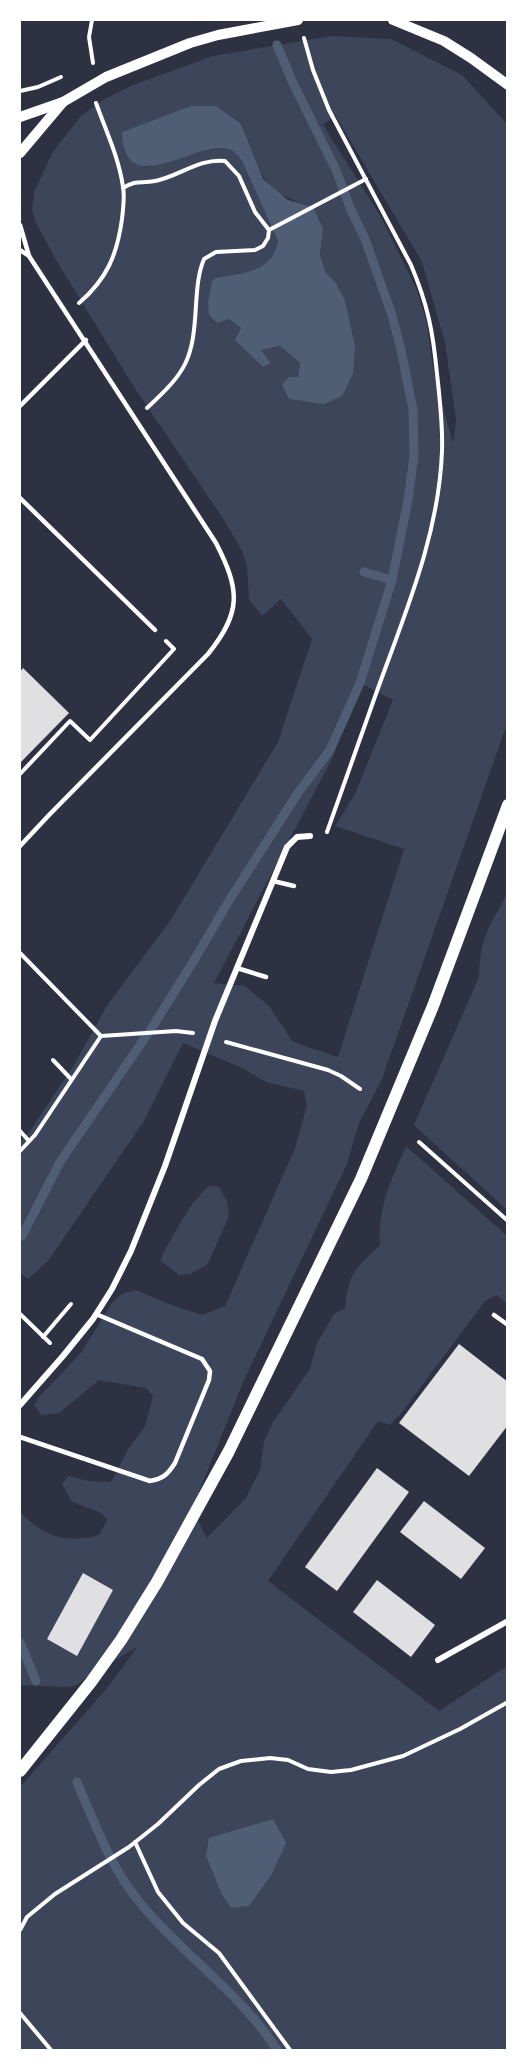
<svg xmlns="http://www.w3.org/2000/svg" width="527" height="2070" font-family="'Playfair Display',serif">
	<rect width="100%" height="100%" fill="#2d3142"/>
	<g fill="#3c4559" fill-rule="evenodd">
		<path d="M331,36L391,39L462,75L507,124V724L382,1079L359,1123L347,1164L244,1380L192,1509L207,1538L246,1498L260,1470L264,1441L273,1422L310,1369L317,1343L334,1314L345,1308C349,1271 355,1269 380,1245C377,1209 392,1178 406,1146L507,1236V1304L497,1295L485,1301L403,1411L390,1425L378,1421L268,1581L439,1711L507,1666V2050H20V1787L108,1687L137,1647L88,1676L77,1685L67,1687L20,1685V1512C45,1537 64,1544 99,1535L108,1519L99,1512L72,1502L62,1484L69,1476L89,1481L111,1482L128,1449L145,1426L153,1396L146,1388L99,1380L59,1413L41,1415L34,1405L38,1398L81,1353L113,1301L124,1293L136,1290L169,1304L202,1315L225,1306L295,1148L307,1105L304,1091L266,1082L242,1068L183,1043L144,1121L48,1261L28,1279L20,1273V1142L30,1131L74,1065L106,1007L172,918L278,742L312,639L281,599L262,616L249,599L247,566L241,549L224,520L134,387L56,260L36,223L32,209L35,190L52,153L81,116L103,100L133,85L213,56ZM335,115L422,262L445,342L456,420L453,443L434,374L426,319L416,288L381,217L323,125ZM241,124C260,173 259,191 313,207L323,228L320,255L326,273L336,283L345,300L350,323L289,399L298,377L300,363L280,346L260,350L271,363L263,367L241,328L229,319L216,278C243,272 271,274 278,241L242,161C238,155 234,150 228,149C210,145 164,164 143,167ZM363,673L360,683L393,700L355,794L335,826L404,849L338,1057L293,1042L269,1006L245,986L214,983L332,759ZM232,1832L221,1893L206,1856L210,1838Z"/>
		<path d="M507,890L508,1210H507L414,1125L479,977C479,959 482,941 490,925C496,913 504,903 507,890Z"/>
		<path d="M209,1186L219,1187L227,1201L229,1216L208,1264L190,1274L179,1275L161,1261L163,1253C177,1230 189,1203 209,1186Z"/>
	</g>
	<g fill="#4f5d75">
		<path d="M191,106H216L241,124L263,179L288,200L313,207L323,228L320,255L326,273L336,283L345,300L355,346L353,374L342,396L324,404L289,399L282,385L289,377H298L300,363L280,346L261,350L271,363L263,367L235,340L241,328L229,319L217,323L209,315L208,302L212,281L216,278C243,272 271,274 278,241L242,161C238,156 234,150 228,149C193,141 124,202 122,132Z"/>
		<polygon points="273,1819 286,1843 272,1874 249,1906 231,1908 221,1893 206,1856 209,1838"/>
	</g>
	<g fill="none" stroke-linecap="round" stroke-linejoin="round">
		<g stroke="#4f5d75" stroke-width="9">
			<polyline points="364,572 392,580"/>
			<polyline points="22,1236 60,1162 153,1026 196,957 230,899 298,793 330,750 360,683 392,580 408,500 414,456 413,410 401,350 392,315 365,239 351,210 336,170 292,81 277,45"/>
			<polyline points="20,1642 36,1681"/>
			<path d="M77,1782C94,1822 110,1865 137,1899C180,1953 241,1993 277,2050"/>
		</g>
	</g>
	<g fill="#e0e0e3">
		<polygon points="23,668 69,713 20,763 20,672"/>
		<polygon points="459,1344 508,1382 508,1425 469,1476 399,1423"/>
		<polygon points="377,1468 409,1492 337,1591 305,1567"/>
		<polygon points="424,1501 485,1548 461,1579 400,1532"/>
		<polygon points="83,1573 113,1590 77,1656 47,1639"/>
		<polygon points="377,1580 435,1625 411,1657 353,1612"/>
	</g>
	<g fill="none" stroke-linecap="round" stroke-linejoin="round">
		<g stroke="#fff" stroke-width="4">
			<polyline points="92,20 89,37 93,63"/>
			<path d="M304,38L313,70L329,110L411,265C428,305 433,332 437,374C440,400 443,426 442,451C439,535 405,613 377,691C360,738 344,785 327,832"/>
			<polyline points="20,91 38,87 61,77"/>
			<path d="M123,188C137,179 141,184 155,181C180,176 199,158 225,161L239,176L255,212L269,230L268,238L263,246L255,250L216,252L204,259C198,273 197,290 196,305C193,360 187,371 147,408"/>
			<polyline points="269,230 366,179"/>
			<path d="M79,303C107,279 117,255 122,219C123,209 125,197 123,187C119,158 106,131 96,103"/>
			<polyline points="20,774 70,721 90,740 174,649 166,641"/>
			<polyline points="20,953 101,1036"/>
			<polyline points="226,1042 328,1070 341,1076 360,1089"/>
			<polyline points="53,1060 71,1079"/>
			<polyline points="20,1131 29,1141"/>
			<polyline points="419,1142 508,1221"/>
			<polyline points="20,1151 35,1135 101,1036 176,1031 193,1033"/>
			<polyline points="20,1314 50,1343"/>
			<polyline points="43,1337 71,1304"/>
			<polyline points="135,1842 158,1892 183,1923 219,1953 290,2050"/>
			<polyline points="20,1930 27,1917 55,1894 129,1847 158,1824 199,1785 219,1769 241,1761 270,1758 288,1760 308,1769 331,1772 351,1770 403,1756 460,1729 508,1702"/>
			<polyline points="20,2013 51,2050"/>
		</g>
		<g stroke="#fff" stroke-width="4.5">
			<path d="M20,225L29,256L216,543C240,590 242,612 208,654L50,814L20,846"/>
			<polyline points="20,250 29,256"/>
			<polyline points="20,406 86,340"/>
			<polyline points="20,498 155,630"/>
			<polyline points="273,881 294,886"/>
			<polyline points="237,968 266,977"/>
			<polyline points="494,1315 508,1325"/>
			<path d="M20,1437L150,1481C163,1479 168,1474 175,1463L209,1380L210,1371L202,1359L96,1314"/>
		</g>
		<g stroke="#fff" stroke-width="6">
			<polyline points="20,1405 63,1356 93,1319 112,1289 131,1251 165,1166 215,1021 287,847 297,837 310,836"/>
			<polyline points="438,1660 508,1621"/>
		</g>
		<g stroke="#fff" stroke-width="10">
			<polyline points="393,20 444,41 471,58 508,85"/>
			<polyline points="20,117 63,102 106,77 190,43 218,35 298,20"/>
			<polyline points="20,153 63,102"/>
		</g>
		<polyline stroke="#fff" stroke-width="12" points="20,1771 91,1682 121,1640 157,1582 229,1451 361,1179 433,1006 508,805"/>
	</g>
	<rect width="527" height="2070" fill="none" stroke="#ffffff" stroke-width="42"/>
</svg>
